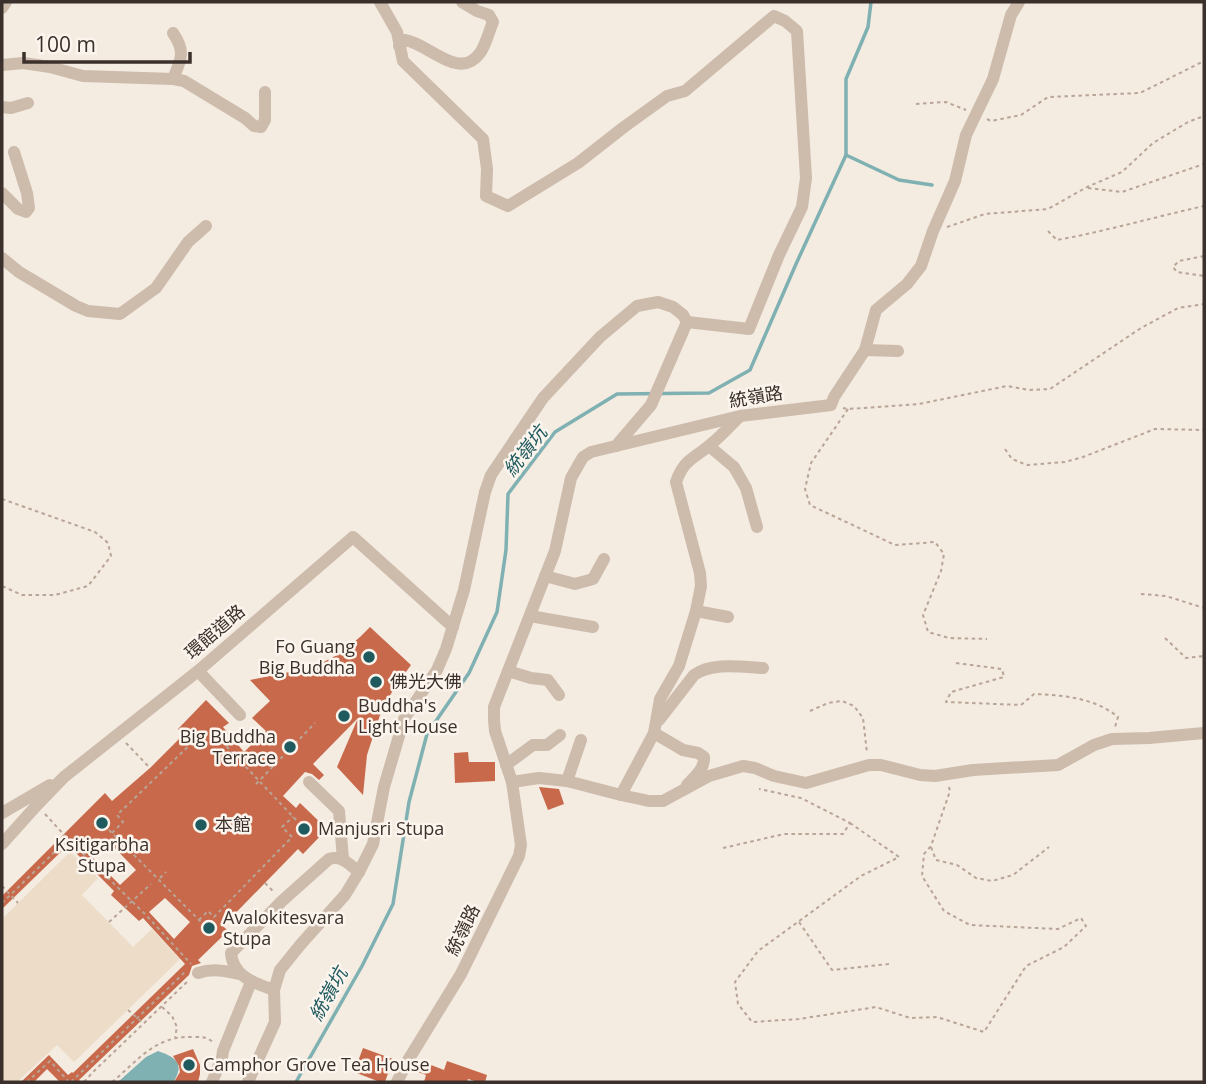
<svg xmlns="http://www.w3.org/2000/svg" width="1206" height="1084" font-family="'Open Sans','Noto Sans TC',sans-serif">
	<rect width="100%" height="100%" fill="#f4ebe1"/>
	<polygon fill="#ecdcc8" points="70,852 98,878 82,895 133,947 152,929 180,959 74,1062 57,1045 17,1082 2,1082 2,919"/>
	<path fill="#7fb0b2" d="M158,1051C175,1057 185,1063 174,1081L118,1082L146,1057Z"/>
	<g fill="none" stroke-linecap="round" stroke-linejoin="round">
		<g stroke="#7fb0b2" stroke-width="3.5">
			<polyline points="846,155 899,180 932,185"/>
			<polyline points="296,1082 362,966 393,904 409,802 427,734 469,673 497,612 506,550 508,494 555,432 617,394 709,393 750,370 796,264 846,155 846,79 868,27 871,2"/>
		</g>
	</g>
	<g fill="#c8694b" fill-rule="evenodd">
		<path d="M370,627L411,665L395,687L382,709L367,755L363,795L337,767L358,718L313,764L324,775L319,780L312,774L305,772L283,796L296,808L300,803L327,829L303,854L298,849L223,926L228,931L198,960L201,963L192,966L189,975L79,1080L81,1082H60L47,1069L34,1082H21L49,1055L68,1075L72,1072L73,1073L185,964L143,918L139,921L111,895L114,891L68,845L2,909V896L105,793L112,801L150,768L184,734L178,729L206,700L229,723L223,727L244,752L266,731L252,718L270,701L250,680L314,667L341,653L360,637ZM109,842L136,870L120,885L92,857ZM165,898L190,922L174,939L149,912Z"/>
		<polygon points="468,752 469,762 495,762 495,781 455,783 454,753"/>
		<polygon points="539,787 559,789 564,804 548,810"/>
		<polygon points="363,1048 393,1059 385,1082 380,1082 354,1072"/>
		<polygon points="193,1049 200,1065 200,1074 198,1082 174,1082 180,1072 179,1066 173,1056"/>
		<polygon points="418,1060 444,1070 447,1061 487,1075 485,1082 478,1082 468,1079 467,1082 424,1082 426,1075 413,1070"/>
	</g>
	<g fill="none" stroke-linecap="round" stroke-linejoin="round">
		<g stroke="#b9a596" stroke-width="2" stroke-dasharray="3.5 3.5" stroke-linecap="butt">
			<polyline points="916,104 946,102 966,110"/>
			<polyline points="987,119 991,121 1021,115 1048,97 1140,93 1204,61"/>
			<polyline points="1088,188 1122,192 1204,164"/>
			<polyline points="947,227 985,214 1048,209 1087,187 1122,172 1153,143 1188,122 1204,116"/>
			<path d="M1048,231L1057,240C1106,231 1155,217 1204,206"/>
			<polyline points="1204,256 1179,261 1173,267 1177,272 1204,276"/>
			<polyline points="843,408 848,409 919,404 1007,386 1029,390 1050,389 1141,328 1178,308 1204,304"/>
			<polyline points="848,409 811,463 805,489 810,505 895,545 935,542 944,554 941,571 923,615 928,632 949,638 987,639"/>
			<polyline points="1005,449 1012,459 1027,465 1065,462 1083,457 1155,429 1204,430"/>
			<polyline points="2,499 95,532 108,543 111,556 88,586 55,595 22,595 2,586"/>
			<polyline points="1141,594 1166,596 1204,608"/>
			<polyline points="1165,638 1186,658 1204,656"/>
			<path d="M956,663L1002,669L1004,677L951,692L946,702L1021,705L1034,694C1063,695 1095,698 1118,717L1115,727"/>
			<polyline points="810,711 828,703 842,701 854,706 863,718 867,753"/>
			<polyline points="212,731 298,822"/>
			<polyline points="126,743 150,768"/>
			<polyline points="256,784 315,723"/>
			<polyline points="45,814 67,838"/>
			<polyline points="850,823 899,857 861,876 758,951 735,982 738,1004 752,1022 799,1019 876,1007 910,1018 937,1017 984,1032 1026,966 1064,947 1086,926 1081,918 1058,929 970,925 944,911 922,876 924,854 931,846 950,791 949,787"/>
			<polyline points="109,830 203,924"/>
			<polyline points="112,833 123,822 117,815 197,738 203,745 216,734"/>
			<polyline points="931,847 936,860 957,865 976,878 992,881 1013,875 1049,847"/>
			<polyline points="723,848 784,834 843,834 850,823 801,798 759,789"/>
			<polyline points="160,878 166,872"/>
			<polyline points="265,883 274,892"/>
			<polyline points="2,886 18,903"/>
			<polyline points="2,903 68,839 146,915 191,964"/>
			<polyline points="199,920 208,911 214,917 292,837 282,827 293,817"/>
			<polyline points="109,922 151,884"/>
			<polyline points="799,922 832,970 889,964"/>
			<polyline points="162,1007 172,1016 177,1027 175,1037"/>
			<polyline points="128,1010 143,1023"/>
			<polyline points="27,1082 50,1061 69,1082"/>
			<polyline points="71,1082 186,971"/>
			<polyline points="84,1082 93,1072 189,980"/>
			<path d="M112,1082C139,1060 155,1035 194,1037C202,1037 208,1037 214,1043"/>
		</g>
		<g stroke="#cdbbac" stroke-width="12">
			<polyline points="380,2 397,32 403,61 483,139 487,169 486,196 508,206 578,163 624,127 667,96 685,91 774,16 785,21 797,31 806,178 802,207 779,255 749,329 687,322"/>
			<polyline points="2,8 6,2"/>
			<path d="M173,33C186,52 181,59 173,79L184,81L245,118L254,126L261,127L265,120V92"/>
			<path d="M399,46L405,40C428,43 459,82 480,53C486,45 489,31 493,22L489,15L477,11L462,2"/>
			<polyline points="2,65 23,63 50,67 83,76 173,79"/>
			<polyline points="2,107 11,108 28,103"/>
			<polyline points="2,193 18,209 26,212 29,208 27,193 14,152"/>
			<polyline points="2,258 19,272 76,306 88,311 120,314 156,288 188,242 206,226"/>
			<polyline points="865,350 898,351"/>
			<polyline points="709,446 734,467 746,488 757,527"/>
			<polyline points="545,576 575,584 593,579 604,559"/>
			<polyline points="696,611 728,617"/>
			<polyline points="530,616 593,627"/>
			<polyline points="198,671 240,715"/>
			<polyline points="508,671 531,678 548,680 559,695"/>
			<path d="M659,720L694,675C712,662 741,667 763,668"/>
			<polyline points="506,765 533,745 547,745 560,735"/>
			<polyline points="567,781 581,740"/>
			<polyline points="309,782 339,811 343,859"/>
			<polyline points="512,782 539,778 567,781 621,795 649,801 663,801 709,776 743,766 755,768 774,776 806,783 869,765 881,765 920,775 935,776 973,770 1058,765 1094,745 1112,739 1149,738 1204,733"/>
			<path d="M687,785C694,777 705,769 704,757L698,753L683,750L654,733L660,699L679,666L696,611L701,586L700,573L676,482C684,459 694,459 711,444C721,436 730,426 740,416"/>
			<polyline points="621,795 654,733"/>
			<polyline points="2,813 50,785"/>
			<polyline points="2,844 37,805 64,777 198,671 353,537 453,627"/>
			<path d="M198,973C213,968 226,971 240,974"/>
			<path d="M274,990C255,983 233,977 231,953L282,901L329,859C342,855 350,865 359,872"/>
			<polyline points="212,1082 222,1058 223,1051 251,982"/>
			<polyline points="248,1082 275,1022 274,990 280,970 301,944 345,895 359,872 373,844 384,787 404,719 437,670 446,649 464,590 485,492 491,475 543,398 600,337 637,306 658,302 673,307 683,315 687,322 651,405 616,446"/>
			<polyline points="397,1082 407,1062 461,974 519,856 521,845 512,782 495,731 494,720 494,707 555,551 571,478 583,457 591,452 740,416 831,405 834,397 865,350 876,310 907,284 921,266 933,231 955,181 966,135 993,79 1011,15 1019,2"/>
		</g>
	</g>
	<g fill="#1f5a5e" stroke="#fbf5ee" stroke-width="2.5">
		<circle cx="369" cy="657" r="7"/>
		<circle cx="376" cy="682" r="7"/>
		<circle cx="344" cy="716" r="7"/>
		<circle cx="290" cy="747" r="7"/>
		<circle cx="102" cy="823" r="7"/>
		<circle cx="201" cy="825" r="7"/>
		<circle cx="304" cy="829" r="7"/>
		<circle cx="209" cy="928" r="7"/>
		<circle cx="189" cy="1065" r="7"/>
	</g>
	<g text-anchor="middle" stroke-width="5" stroke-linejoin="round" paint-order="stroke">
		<g font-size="18" fill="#3b302b" stroke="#fbf5ee">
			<text transform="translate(756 397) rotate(-9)" y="6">統嶺路</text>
			<text transform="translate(215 632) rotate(-41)" y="6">環館道路</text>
			<text transform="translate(463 930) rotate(-64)" y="6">統嶺路</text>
		</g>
		<g font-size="18" fill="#3b302b" stroke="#fbf5ee" text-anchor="start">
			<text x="355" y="653" text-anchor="end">Fo Guang<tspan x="355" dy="21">Big Buddha</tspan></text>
			<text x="390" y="688">佛光大佛</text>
			<text x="358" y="712">Buddha's<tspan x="358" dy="21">Light House</tspan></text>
			<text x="276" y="743" text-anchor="end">Big Buddha<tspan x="276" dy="21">Terrace</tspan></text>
			<text x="215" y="831">本館</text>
			<text x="318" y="835">Manjusri Stupa</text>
			<text x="102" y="851" text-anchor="middle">Ksitigarbha<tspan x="102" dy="21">Stupa</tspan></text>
			<text x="223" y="924">Avalokitesvara<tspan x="223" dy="21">Stupa</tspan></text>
			<text x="203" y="1071">Camphor Grove Tea House</text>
		</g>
		<g font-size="19" font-style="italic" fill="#1f5a5e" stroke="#fbf5ee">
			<text transform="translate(525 451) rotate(-52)" y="7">統嶺坑</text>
			<text transform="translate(328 994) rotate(-61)" y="7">統嶺坑</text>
		</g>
	</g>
	<rect width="1206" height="1084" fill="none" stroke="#3b302b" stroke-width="7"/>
	<path d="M24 52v10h166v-10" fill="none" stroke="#3b302b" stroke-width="3.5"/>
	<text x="35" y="52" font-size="21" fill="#3b302b" stroke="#fbf5ee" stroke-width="5" paint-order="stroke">100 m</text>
</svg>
